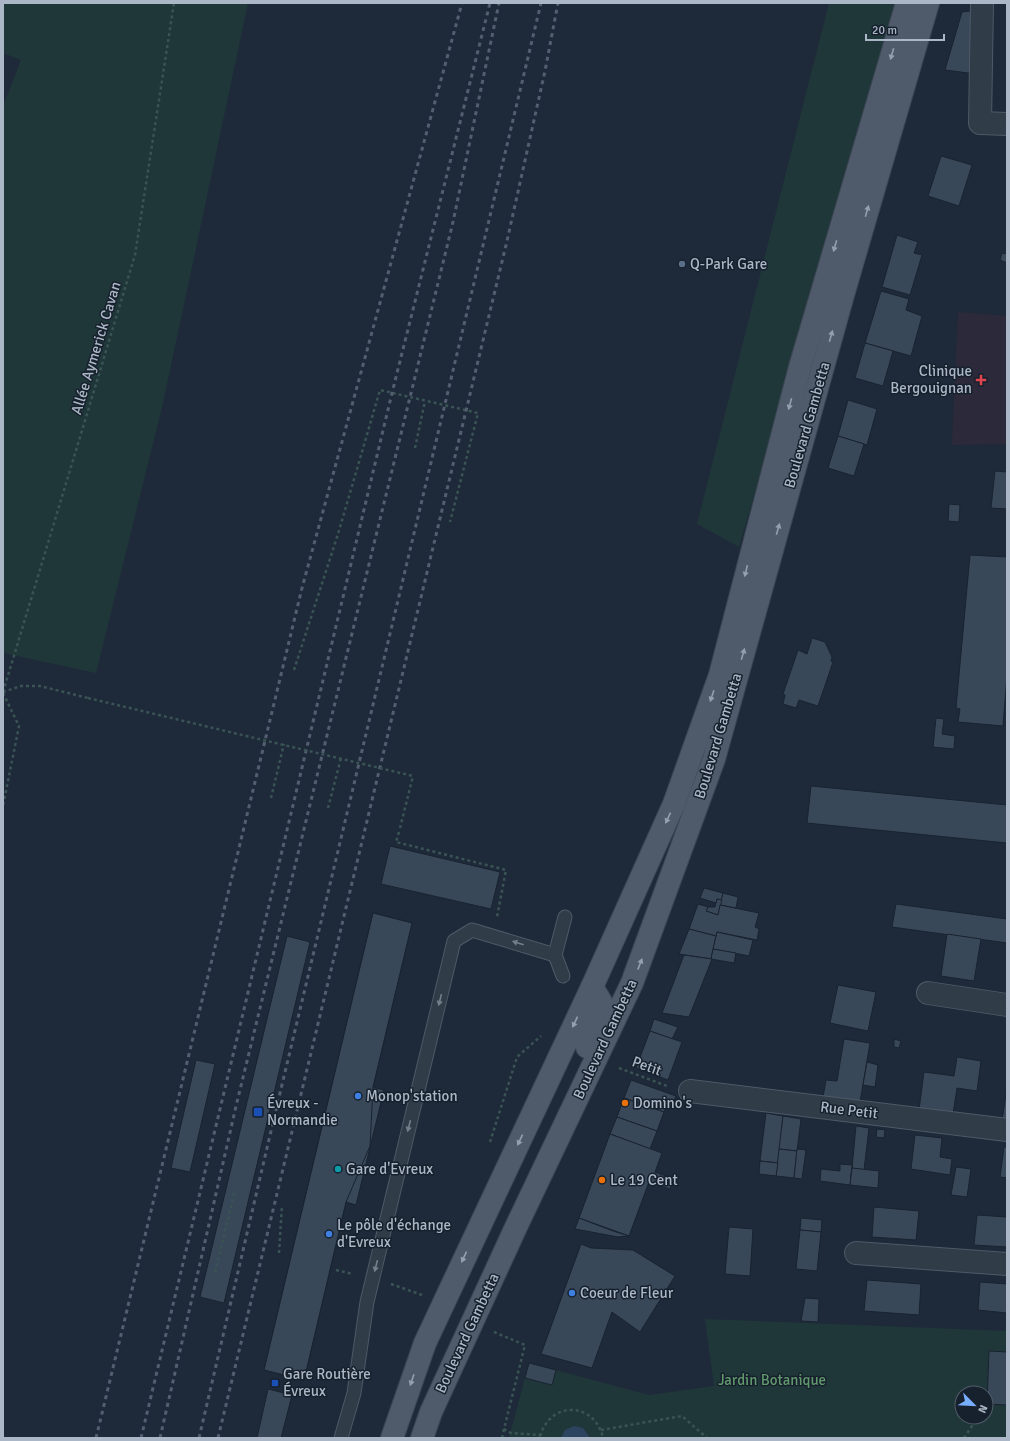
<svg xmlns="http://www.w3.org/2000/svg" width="1010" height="1441" font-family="Signika,sans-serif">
	<rect width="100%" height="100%" fill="#1e2a39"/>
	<polygon fill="#2c2a3a" points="958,312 1007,316 1007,444 952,445"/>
	<g fill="#20373a" fill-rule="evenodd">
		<polygon points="3,3 248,3 163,403 96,673 3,653 3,106 21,60 3,53"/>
		<polygon points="829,3 898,3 739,547 697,524"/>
		<path d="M705,1319L1007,1331V1438H509L529,1363L649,1395L714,1386ZM962,1393H986V1417H962Z"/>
	</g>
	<polygon fill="#2d4460" points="574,1426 583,1428 590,1438 561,1438 565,1430"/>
	<g fill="#394859" stroke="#192330">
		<polygon points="970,11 976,74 945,70 962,12"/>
		<polygon points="941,156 972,165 959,206 928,196"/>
		<polygon points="897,235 918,242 914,253 922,255 910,295 882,287"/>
		<polygon points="1002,253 1007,254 1007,263 1000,260"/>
		<polygon points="881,291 909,299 906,310 922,316 911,356 865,343"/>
		<polygon points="865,343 893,351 883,386 855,378"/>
		<polygon points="848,400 877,409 867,445 838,436"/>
		<polygon points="838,436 864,444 854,476 828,468"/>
		<polygon points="995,471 1007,472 1007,509 991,508"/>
		<polygon points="949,504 960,505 959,522 948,521"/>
		<polygon points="970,555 1007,557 1007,675 1003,726 958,722 960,709 956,708"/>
		<polygon points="812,638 825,642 832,657 831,661 833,662 818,706 799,700 796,708 783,704 785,695 783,694 798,650 807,654"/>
		<polygon points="936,718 944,719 942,734 955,736 954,749 933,747"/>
		<polygon points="811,786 1007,805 1007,843 807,823"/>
		<polygon points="390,846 500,872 491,909 381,884"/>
		<polygon points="704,888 723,893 722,900 717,899 716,903 700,898"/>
		<polygon points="723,893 738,897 736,908 720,905"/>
		<polygon points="717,899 722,900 718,915 706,911 708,907 715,907"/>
		<polygon points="698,904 708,907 706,911 718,915 720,905 759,913 755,927 759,929 757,940 717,932 716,936 689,929"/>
		<polygon points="896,904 1007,919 1007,943 892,927"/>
		<polygon points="373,913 412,923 373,1087 384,1090 356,1205 346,1202 304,1380 264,1370"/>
		<polygon points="373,913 412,923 373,1087 370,1146 346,1202 304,1380 264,1370"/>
		<polygon points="689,929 716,936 711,959 679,954"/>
		<polygon points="717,932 753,940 749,956 713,949"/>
		<polygon points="947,934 981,939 974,981 941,976"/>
		<polygon points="287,936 310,942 224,1303 200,1297"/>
		<polygon points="713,949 736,953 734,963 711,959"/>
		<polygon points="684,955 712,959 689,1017 662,1013"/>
		<polygon points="838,985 876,992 868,1031 830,1023"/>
		<polygon points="654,1019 678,1027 672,1039 650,1031"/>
		<polygon points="650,1031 682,1042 668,1080 636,1068"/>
		<polygon points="844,1039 870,1043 860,1102 823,1097 826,1080 837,1081"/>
		<polygon points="894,1039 901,1041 899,1048 894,1047"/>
		<polygon points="957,1057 981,1061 977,1091 957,1088 953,1114 919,1110 924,1072 954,1076"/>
		<polygon points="196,1060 215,1064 190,1172 171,1168"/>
		<polygon points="867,1062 878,1065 875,1087 863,1085"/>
		<polygon points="631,1080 676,1096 672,1105 668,1103 664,1112 624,1098"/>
		<polygon points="1007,1088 1007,1121 1002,1120"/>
		<polygon points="624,1098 664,1112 657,1131 617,1117"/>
		<polygon points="766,1113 783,1116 778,1163 760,1161"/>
		<polygon points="783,1116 801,1119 797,1151 779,1149"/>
		<polygon points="617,1117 657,1131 650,1149 610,1134"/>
		<polygon points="856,1126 869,1128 864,1170 852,1168"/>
		<polygon points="877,1129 885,1130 884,1138 876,1137"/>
		<polygon points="610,1134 662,1153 655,1172 674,1179 670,1189 649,1182 629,1236 579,1218"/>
		<polygon points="915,1135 942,1138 940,1157 952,1159 950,1175 911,1169"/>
		<polygon points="1004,1147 1007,1147 1007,1178 1000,1177"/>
		<polygon points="779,1149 797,1151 794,1178 776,1176"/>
		<polygon points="797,1149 806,1150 802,1179 794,1178"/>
		<polygon points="760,1161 778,1163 776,1176 759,1174"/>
		<polygon points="840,1164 852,1165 850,1185 820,1181 821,1169 840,1171"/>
		<polygon points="956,1167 971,1169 967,1197 951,1195"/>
		<polygon points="852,1168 879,1171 878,1188 850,1185"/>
		<polygon points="874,1207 919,1211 916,1240 872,1237"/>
		<polygon points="977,1215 1007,1217 1007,1247 974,1245"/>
		<polygon points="579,1218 613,1231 629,1236 618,1237 575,1229"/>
		<polygon points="801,1218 822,1220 821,1232 800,1230"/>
		<polygon points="729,1227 753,1229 750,1276 725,1274"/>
		<polygon points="800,1230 821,1232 817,1271 796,1269"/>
		<polygon points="581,1244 591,1248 633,1250 675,1276 640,1332 612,1312 592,1368 541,1354"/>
		<polygon points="867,1280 921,1284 919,1315 864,1311"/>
		<polygon points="980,1282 1007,1284 1007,1313 978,1310"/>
		<polygon points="805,1298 819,1299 818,1322 801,1321"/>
		<polygon points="989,1351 1007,1352 1007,1405 987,1404"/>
		<polygon points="529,1363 556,1370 552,1385 525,1378"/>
		<polygon points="268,1389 292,1395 281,1438 257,1438"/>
	</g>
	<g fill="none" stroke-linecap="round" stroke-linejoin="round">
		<g stroke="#4f5967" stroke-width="15">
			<g id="lane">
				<polyline points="563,976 555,955 565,917"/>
				<polyline points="341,1438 354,1393 367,1302 454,941 472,930 555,955"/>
			</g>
		</g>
		<g stroke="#4f5967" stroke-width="24">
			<g id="street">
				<polyline points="982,3 980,123 1007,124"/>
				<polyline points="928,993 1007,1005"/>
				<polyline points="690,1091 1007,1130"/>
				<polyline points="856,1253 1007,1264"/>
			</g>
		</g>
		<g stroke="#3b4553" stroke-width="24">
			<g id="primary">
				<polyline points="587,1047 597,1026 601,1002 592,987"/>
				<polyline points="392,1438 425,1343 592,987 674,804 720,675 800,367 907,3"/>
				<polyline points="422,1438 431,1412 516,1227 632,983 714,759 843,295 928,3"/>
			</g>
		</g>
		<g stroke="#3a5354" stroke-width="2.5" stroke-dasharray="3 3" stroke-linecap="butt">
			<polyline points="415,448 425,401"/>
			<polyline points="294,670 338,534 380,390 478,413 450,522"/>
			<polyline points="3,692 135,255 174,3"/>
			<polyline points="3,692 21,686 40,686 88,698"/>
			<polyline points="3,693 19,726 3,806"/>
			<polyline points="271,798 284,744"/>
			<polyline points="328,808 341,758"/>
			<polyline points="400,828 413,776"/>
			<polyline points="399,832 396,842 506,870 497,917"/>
			<polyline points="619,1068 667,1086"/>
			<polyline points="490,1142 517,1057 541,1036"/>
			<polyline points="279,1253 282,1205"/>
			<polyline points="336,1270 353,1274"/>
			<polyline points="215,1272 235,1190"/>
			<polyline points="391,1284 422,1295"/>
			<polyline points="494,1332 525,1345 504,1429 511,1433 540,1435 539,1438"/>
			<polyline points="986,1406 987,1404"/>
			<polyline points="601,1430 682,1416 707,1438"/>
			<path d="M540,1436C551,1400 595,1402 603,1438"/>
			<polyline points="502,1438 504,1429"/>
			<polyline points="964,1438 978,1417"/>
		</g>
		<use href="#lane" stroke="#313c49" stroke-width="13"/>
		<use href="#street" stroke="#313c49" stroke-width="22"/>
		<use href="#primary" stroke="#4f5a6a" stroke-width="22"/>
		<g stroke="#535f71" stroke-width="3" stroke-dasharray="4 4" stroke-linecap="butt">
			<polyline points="96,1438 302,588 462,3"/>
			<polyline points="141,1438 392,393 490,3"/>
			<polyline points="160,1438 237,1102 453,222 499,3"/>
			<polyline points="199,1438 275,1114 541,3"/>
			<polyline points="218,1438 507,241 545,71 558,3"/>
		</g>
		<polyline stroke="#3a5354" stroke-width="2.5" stroke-dasharray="3 3" stroke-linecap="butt" points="88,698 413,776"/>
	</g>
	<defs><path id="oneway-solid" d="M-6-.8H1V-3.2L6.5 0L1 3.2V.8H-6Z"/></defs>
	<g fill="#949faf">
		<use href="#oneway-solid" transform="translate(892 54) rotate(106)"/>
		<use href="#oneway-solid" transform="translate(867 211) rotate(-74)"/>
		<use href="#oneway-solid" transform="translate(835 246) rotate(106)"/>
		<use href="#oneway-solid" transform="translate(831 336) rotate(-74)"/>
		<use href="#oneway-solid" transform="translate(790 404) rotate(105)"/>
		<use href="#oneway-solid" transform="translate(778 529) rotate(-74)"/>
		<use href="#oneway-solid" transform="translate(746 571) rotate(104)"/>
		<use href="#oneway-solid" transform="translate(743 654) rotate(-74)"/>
		<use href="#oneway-solid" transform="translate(712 696) rotate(109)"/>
		<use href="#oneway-solid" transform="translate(668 818) rotate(115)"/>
		<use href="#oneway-solid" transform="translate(640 964) rotate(-69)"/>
		<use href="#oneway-solid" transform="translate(575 1022) rotate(115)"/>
		<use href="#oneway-solid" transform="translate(520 1140) rotate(115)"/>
		<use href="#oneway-solid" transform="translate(464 1257) rotate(115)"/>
		<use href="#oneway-solid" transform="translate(412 1380) rotate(109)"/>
	</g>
	<g fill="#747f8e">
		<use href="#oneway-solid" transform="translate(518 943) rotate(-162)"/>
		<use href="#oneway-solid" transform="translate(440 1000) rotate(104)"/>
		<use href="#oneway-solid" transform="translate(409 1126) rotate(104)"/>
		<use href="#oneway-solid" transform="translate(376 1266) rotate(104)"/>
	</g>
	<circle fill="#5c6f8a" stroke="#17212d" stroke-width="1.5" cx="682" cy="264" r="4"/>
	<path fill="#e0444e" stroke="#17212d" stroke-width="1.5" d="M979 374h4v4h4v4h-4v4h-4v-4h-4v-4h4z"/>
	<g fill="#3f7fe0" stroke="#17212d" stroke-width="1.5">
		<circle cx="358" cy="1096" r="4"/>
		<circle cx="329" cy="1234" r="4"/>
		<circle cx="572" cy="1293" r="4"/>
	</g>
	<g fill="#e8710a" stroke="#17212d" stroke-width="1.5">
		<circle cx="625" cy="1103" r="4"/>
		<circle cx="602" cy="1180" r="4"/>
	</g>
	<g fill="#1a4fb4" stroke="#17212d" stroke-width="1.5">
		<rect x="253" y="1107" width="10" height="10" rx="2"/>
		<rect x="271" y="1379" width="8" height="8" rx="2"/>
	</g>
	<circle fill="#0f9aa8" stroke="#17212d" stroke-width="1.5" cx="338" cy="1169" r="4"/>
	<g text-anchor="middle" stroke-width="3" stroke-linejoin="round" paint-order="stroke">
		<g font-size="15" fill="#abb6c6" stroke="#17212d" text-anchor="start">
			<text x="690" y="269">Q-Park Gare</text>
			<text x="972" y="376" text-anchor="end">Clinique<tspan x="972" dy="17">Bergouignan</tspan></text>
			<text x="366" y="1101">Monop'station</text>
			<text x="267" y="1108">Évreux -<tspan x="267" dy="17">Normandie</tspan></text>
			<text x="633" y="1108">Domino's</text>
			<text x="346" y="1174">Gare d'Evreux</text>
			<text x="610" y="1185">Le 19 Cent</text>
			<text x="337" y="1230">Le pôle d'échange<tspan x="337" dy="17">d'Evreux</tspan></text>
			<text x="580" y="1298">Coeur de Fleur</text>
			<text x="283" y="1379">Gare Routière<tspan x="283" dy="17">Évreux</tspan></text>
		</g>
		<g font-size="15" fill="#abb6c6" stroke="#17212d">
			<text transform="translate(96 348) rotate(-73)" y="5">Allée Aymerick Cavan</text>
			<text transform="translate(807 425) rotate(-74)" y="5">Boulevard Gambetta</text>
			<text transform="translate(718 736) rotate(-73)" y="5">Boulevard Gambetta</text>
			<text transform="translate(605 1039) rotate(-65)" y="5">Boulevard Gambetta</text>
			<text transform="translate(647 1066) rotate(20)" y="5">Petit</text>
			<text transform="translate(849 1110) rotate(7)" y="5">Rue Petit</text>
			<text transform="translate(467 1333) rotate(-65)" y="5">Boulevard Gambetta</text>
		</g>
		<g font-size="15" fill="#61996d" stroke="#17212d">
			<text x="772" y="1385">Jardin Botanique</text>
		</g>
	</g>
	<rect width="1010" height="1441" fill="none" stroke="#abb6c6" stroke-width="8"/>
	<g transform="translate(974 1405) rotate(114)"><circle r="19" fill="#17212d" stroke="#525d6a"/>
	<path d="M0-3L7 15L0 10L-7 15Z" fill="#77aeff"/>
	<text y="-6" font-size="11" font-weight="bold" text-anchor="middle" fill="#abb6c6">N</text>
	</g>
	<path d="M866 34v6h78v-6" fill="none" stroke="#abb6c6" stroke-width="2"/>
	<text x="872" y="34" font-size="12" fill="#abb6c6" stroke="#17212d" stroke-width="3" paint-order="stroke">20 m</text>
</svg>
